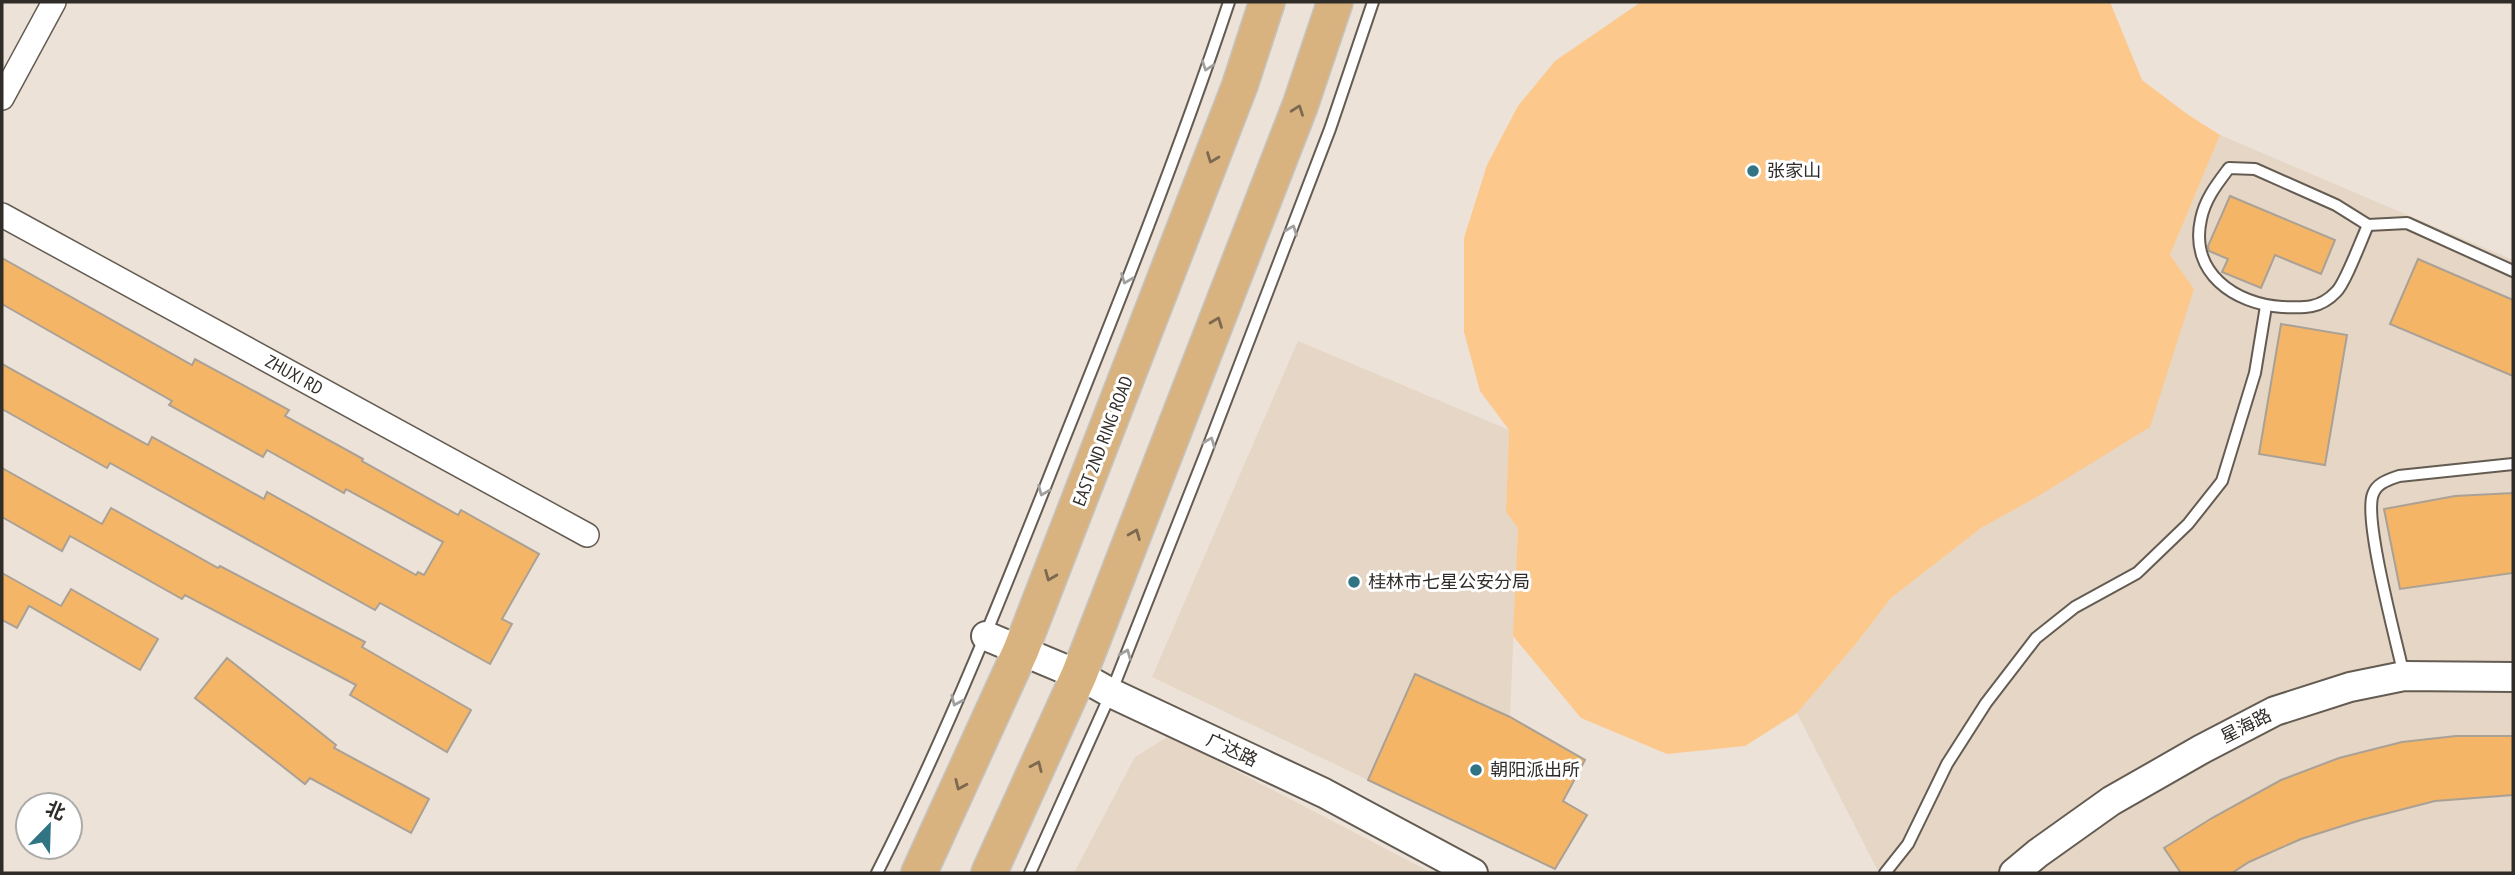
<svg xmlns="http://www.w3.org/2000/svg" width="2515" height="875" font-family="'PT Sans Narrow','Noto Sans SC',sans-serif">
	<rect width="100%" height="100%" fill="#ece2d7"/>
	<g fill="#e5d6c5">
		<polygon points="2220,135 2513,260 2513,873 1879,873 1797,713 1855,645 1891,598 1981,528 2035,498 2170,255"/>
		<polygon points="1298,341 1509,430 1506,512 1518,528 1510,717 1585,760 1563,801 1587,815 1555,869 1152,677"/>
		<polygon points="1169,736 1432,873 1074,873 1135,757"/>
	</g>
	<polygon fill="#fcc88c" points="1641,2 2110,2 2142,80 2187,114 2220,135 2170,255 2194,289 2150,427 2035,498 1981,528 1891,598 1855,645 1797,713 1745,746 1667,754 1581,718 1513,636 1518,528 1506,512 1509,430 1480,391 1464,332 1464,238 1487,165 1518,106 1555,61"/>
	<g fill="#f5b566" stroke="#aaa196" stroke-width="2">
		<polygon points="2230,196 2335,240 2321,274 2275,255 2261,288 2222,272 2228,259 2209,251 2208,246"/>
		<polygon points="2,258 192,365 195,359 289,410 285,416 363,459 362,461 458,515 461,510 539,554 502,619 512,624 490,664 380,603 375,610 110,463 107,468 2,409 2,364 148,445 152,437 264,499 267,492 416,575 418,572 424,575 443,542 346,489 344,493 267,450 263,457 169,405 172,401 2,304"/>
		<polygon points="2418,259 2513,300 2513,376 2390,324"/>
		<polygon points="2281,324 2347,335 2325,465 2259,454"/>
		<polygon points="2,468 102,524 111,508 218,568 220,566 365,642 362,647 471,710 447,752 350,695 356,685 185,595 182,599 70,536 62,551 2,517"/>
		<polygon points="2513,493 2513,573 2400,589 2384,509 2455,496"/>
		<polygon points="2,573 61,606 71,589 158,639 140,670 29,606 17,628 2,620"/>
		<polygon points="227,658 336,745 334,748 429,799 411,833 310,778 305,784 195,698"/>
		<polygon points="1415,674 1510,717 1585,760 1563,801 1587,815 1555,869 1368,780"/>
		<polygon points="2456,736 2513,736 2513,795 2435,801 2361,820 2301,839 2249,862 2232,873 2181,873 2164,848 2212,818 2281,780 2339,758 2402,742"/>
	</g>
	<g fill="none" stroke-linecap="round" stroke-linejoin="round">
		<g stroke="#645c52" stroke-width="14">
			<g id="service">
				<path d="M2229,168L2255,169L2336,205L2368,225C2362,238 2345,284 2336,292C2320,309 2304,308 2282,307C2235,304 2189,273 2201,219C2205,199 2217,184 2229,168Z"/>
				<polyline points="2368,225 2407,223 2513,271"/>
				<path d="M2404,676C2397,643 2363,519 2373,494C2377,483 2388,480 2399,476L2513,464"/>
				<path d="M877,873C947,735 1004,591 1061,447C1120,300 1179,152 1229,2"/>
				<polyline points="1030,873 1111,693 1205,455 1330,129 1373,2"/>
				<polyline points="1885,873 1908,844 1947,764 1986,703 2036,638 2075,607 2137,573 2188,524 2222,481 2255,373 2266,306"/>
			</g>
		</g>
		<g stroke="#645c52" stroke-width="26">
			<g id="minor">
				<polyline points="2,98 54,2"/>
				<polyline points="2,215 587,535"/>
			</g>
		</g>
		<g stroke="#645c52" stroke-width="32">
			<g id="tertiary">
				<polyline points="986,636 1079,675 1111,693 1324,793 1473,873"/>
				<polyline points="2014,873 2038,853 2111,801 2202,749 2275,711 2350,687 2404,676 2513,677"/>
			</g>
		</g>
		<g stroke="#c5c4c3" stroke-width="38">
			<g id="primary">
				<polyline points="919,873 1021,650 1240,85 1267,2"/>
				<polyline points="989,873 1079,675 1300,106 1335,2"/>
			</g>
		</g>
		<use href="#service" stroke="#fff" stroke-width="10"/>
		<use href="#minor" stroke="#fff" stroke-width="23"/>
		<use href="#tertiary" stroke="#fff" stroke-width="28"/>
		<use href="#primary" stroke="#d8b37f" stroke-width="35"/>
	</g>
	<defs><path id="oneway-chevron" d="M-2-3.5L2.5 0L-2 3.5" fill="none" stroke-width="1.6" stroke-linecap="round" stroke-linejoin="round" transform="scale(1.75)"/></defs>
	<g stroke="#a2a09e">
		<use href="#oneway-chevron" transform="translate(1207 66) rotate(109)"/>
		<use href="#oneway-chevron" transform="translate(1292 230) rotate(-69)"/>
		<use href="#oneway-chevron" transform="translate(1126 279) rotate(111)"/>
		<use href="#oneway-chevron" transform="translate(1210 442) rotate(-69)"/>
		<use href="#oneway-chevron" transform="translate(1043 491) rotate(112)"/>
		<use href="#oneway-chevron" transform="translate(1126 654) rotate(-68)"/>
		<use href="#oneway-chevron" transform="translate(956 701) rotate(114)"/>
	</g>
	<g stroke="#7c694f">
		<use href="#oneway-chevron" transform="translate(1298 110) rotate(-70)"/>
		<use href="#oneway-chevron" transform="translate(1212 158) rotate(111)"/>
		<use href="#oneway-chevron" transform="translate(1217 322) rotate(-69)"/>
		<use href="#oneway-chevron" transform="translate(1135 534) rotate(-68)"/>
		<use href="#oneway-chevron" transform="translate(1050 576) rotate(112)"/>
		<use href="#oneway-chevron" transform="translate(1037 766) rotate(-66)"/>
		<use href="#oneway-chevron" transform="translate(960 785) rotate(114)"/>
	</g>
	<g fill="#317484" stroke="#fff" stroke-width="2.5">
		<circle cx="1753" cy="171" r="7"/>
		<circle cx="1354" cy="582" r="7"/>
		<circle cx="1476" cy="770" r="7"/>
	</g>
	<g text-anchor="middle" stroke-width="6" stroke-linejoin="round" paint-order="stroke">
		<g font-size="18" fill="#302c28" stroke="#fff" text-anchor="start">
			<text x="1767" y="177">张家山</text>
			<text x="1368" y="588">桂林市七星公安分局</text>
			<text x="1490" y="776">朝阳派出所</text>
		</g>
		<g font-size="18" fill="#302c28" stroke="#fff">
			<text transform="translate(294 375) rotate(29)" y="6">ZHUXI RD</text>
			<text transform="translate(1103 441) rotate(-69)" y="6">EAST 2ND RING ROAD</text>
			<text transform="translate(2246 726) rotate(-27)" y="6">星海路</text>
			<text transform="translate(1232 750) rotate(25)" y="6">广达路</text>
		</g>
	</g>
	<rect width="2515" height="875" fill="none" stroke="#302c28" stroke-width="7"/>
	<g transform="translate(49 826) rotate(23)"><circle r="33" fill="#ffffff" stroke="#acaba9" stroke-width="2"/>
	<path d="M0-5L12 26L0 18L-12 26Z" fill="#317484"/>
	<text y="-10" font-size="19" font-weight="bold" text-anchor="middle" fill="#302c28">北</text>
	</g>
</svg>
